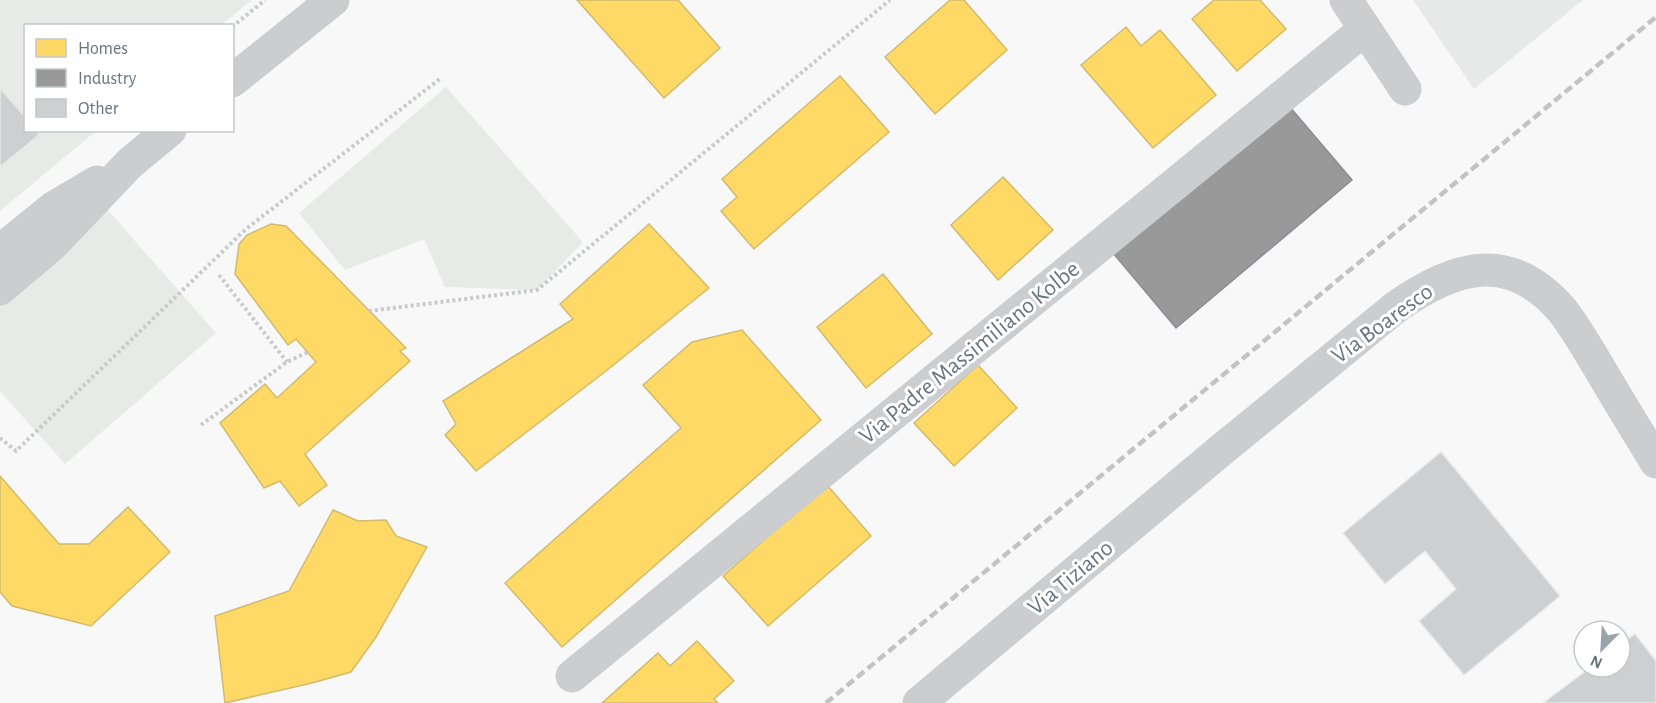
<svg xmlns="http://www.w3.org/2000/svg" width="1656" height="703" font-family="'Alegreya Sans',sans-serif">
	<rect width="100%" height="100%" fill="#f8f8f8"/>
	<polygon fill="#e7e8e8" points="1413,0 1583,0 1474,89"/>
	<g fill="#e7eae6">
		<polygon points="0,0 252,0 221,25 26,26 26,130 96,131 0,211"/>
		<polygon points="446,87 583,242 537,290 445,287 424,239 345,270 299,213"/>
		<polygon points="106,208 216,333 65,464 0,391 0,301"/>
	</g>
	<g fill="#ffd966" stroke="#d1bb6e" stroke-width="1.5">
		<polygon points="577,0 678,0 720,48 664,98"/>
		<polygon points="950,0 964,0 1007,50 935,114 885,57"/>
		<polygon points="1214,0 1260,0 1286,29 1237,71 1192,19"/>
		<polygon points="1126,27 1141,46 1160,30 1216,95 1153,148 1081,65"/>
		<polygon points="840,76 889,132 754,249 721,211 737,197 722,179"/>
		<polygon points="1003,177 1053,230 998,280 951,225"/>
		<polygon points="271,224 286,226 406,348 400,351 410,361 305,454 327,485 299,506 280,481 264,488 220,423 265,384 277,398 316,362 296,339 288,345 235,274 239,244 247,235"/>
		<polygon points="649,224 709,288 606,371 476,471 445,435 456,424 443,401 573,319 560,304"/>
		<polygon points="883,274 932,334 866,388 817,327"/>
		<polygon points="742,330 821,420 562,647 505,583 681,428 643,385 692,342"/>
		<polygon points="978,365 1017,408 954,466 914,423"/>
		<polygon points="0,476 59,544 89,544 128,507 170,552 91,626 12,606 0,592"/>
		<polygon points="827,485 871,536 768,626 723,576"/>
		<polygon points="333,510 358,521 386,520 396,536 427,547 376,637 351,672 312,683 225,703 215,616 289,591"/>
		<polygon points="697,641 734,681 714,699 718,703 602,703 658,653 670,666"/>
	</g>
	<polygon fill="#999" stroke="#8a8e92" stroke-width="1.5" points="1289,106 1352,180 1176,328 1113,253"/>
	<g fill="#cecfd0" stroke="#e8e8e8" stroke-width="1.5">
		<polygon points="0,88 26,118 26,130 36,130 39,135 0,167"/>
		<polygon points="1441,452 1560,596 1464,675 1419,621 1456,589 1425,551 1385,584 1343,533"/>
		<polygon points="1635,634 1656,661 1656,703 1543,703 1591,667 1620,667 1620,645"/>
	</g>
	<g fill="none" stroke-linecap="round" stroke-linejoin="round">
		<g stroke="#c9cacb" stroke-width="4" stroke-dasharray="3 3" stroke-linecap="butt">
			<polyline points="232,27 265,0"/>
			<polyline points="219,275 287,362"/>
			<polyline points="369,311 537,290 890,0"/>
			<polyline points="201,425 287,362 308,352"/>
			<polyline points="0,438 16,451 246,229 441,78"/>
		</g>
		<g stroke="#cbcdce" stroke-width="33">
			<polyline points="1346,0 1405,89"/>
			<polyline points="232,81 333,0"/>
			<polyline points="0,251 53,208 97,182"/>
			<polyline points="0,289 53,244 130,163 170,130"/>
			<polyline points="572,676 1365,29"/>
			<path d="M919,703L1220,451L1396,307C1454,266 1509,249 1562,310C1575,327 1586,346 1597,364C1616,397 1636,429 1656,462"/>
		</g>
		<polyline stroke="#c2c3c4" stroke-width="4.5" stroke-dasharray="9 4.5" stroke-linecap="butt" points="826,703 1656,17"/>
	</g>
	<g text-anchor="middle" stroke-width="6" stroke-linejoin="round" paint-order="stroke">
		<g font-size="24" fill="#667580" stroke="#fff">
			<text transform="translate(1382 323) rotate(-36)" y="8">Via Boaresco</text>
			<text transform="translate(969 352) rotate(-39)" y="8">Via Padre Massimiliano Kolbe</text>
			<text transform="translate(1070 577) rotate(-40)" y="8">Via Tiziano</text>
		</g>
	</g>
	<rect x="24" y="24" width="210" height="108" fill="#ffffff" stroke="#c2c8cc" stroke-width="1.5"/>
	<rect x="36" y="39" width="30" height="18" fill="#ffd966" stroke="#c2c8cc" stroke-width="1.5"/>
	<text x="78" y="54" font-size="18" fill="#667580">Homes</text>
	<rect x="36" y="69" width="30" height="18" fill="#999999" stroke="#c2c8cc" stroke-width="1.5"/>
	<text x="78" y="84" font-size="18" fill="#667580">Industry</text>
	<rect x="36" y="99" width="30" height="18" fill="#cecfd0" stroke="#c2c8cc" stroke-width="1.5"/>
	<text x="78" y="114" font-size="18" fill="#667580">Other</text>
	<g transform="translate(1602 649) rotate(204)"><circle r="28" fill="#ffffff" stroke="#c2c8cc" stroke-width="1.5"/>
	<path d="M0-4.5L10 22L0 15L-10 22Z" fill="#99a3aa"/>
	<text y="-9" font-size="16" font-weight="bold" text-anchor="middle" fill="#667580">N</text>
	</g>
</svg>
